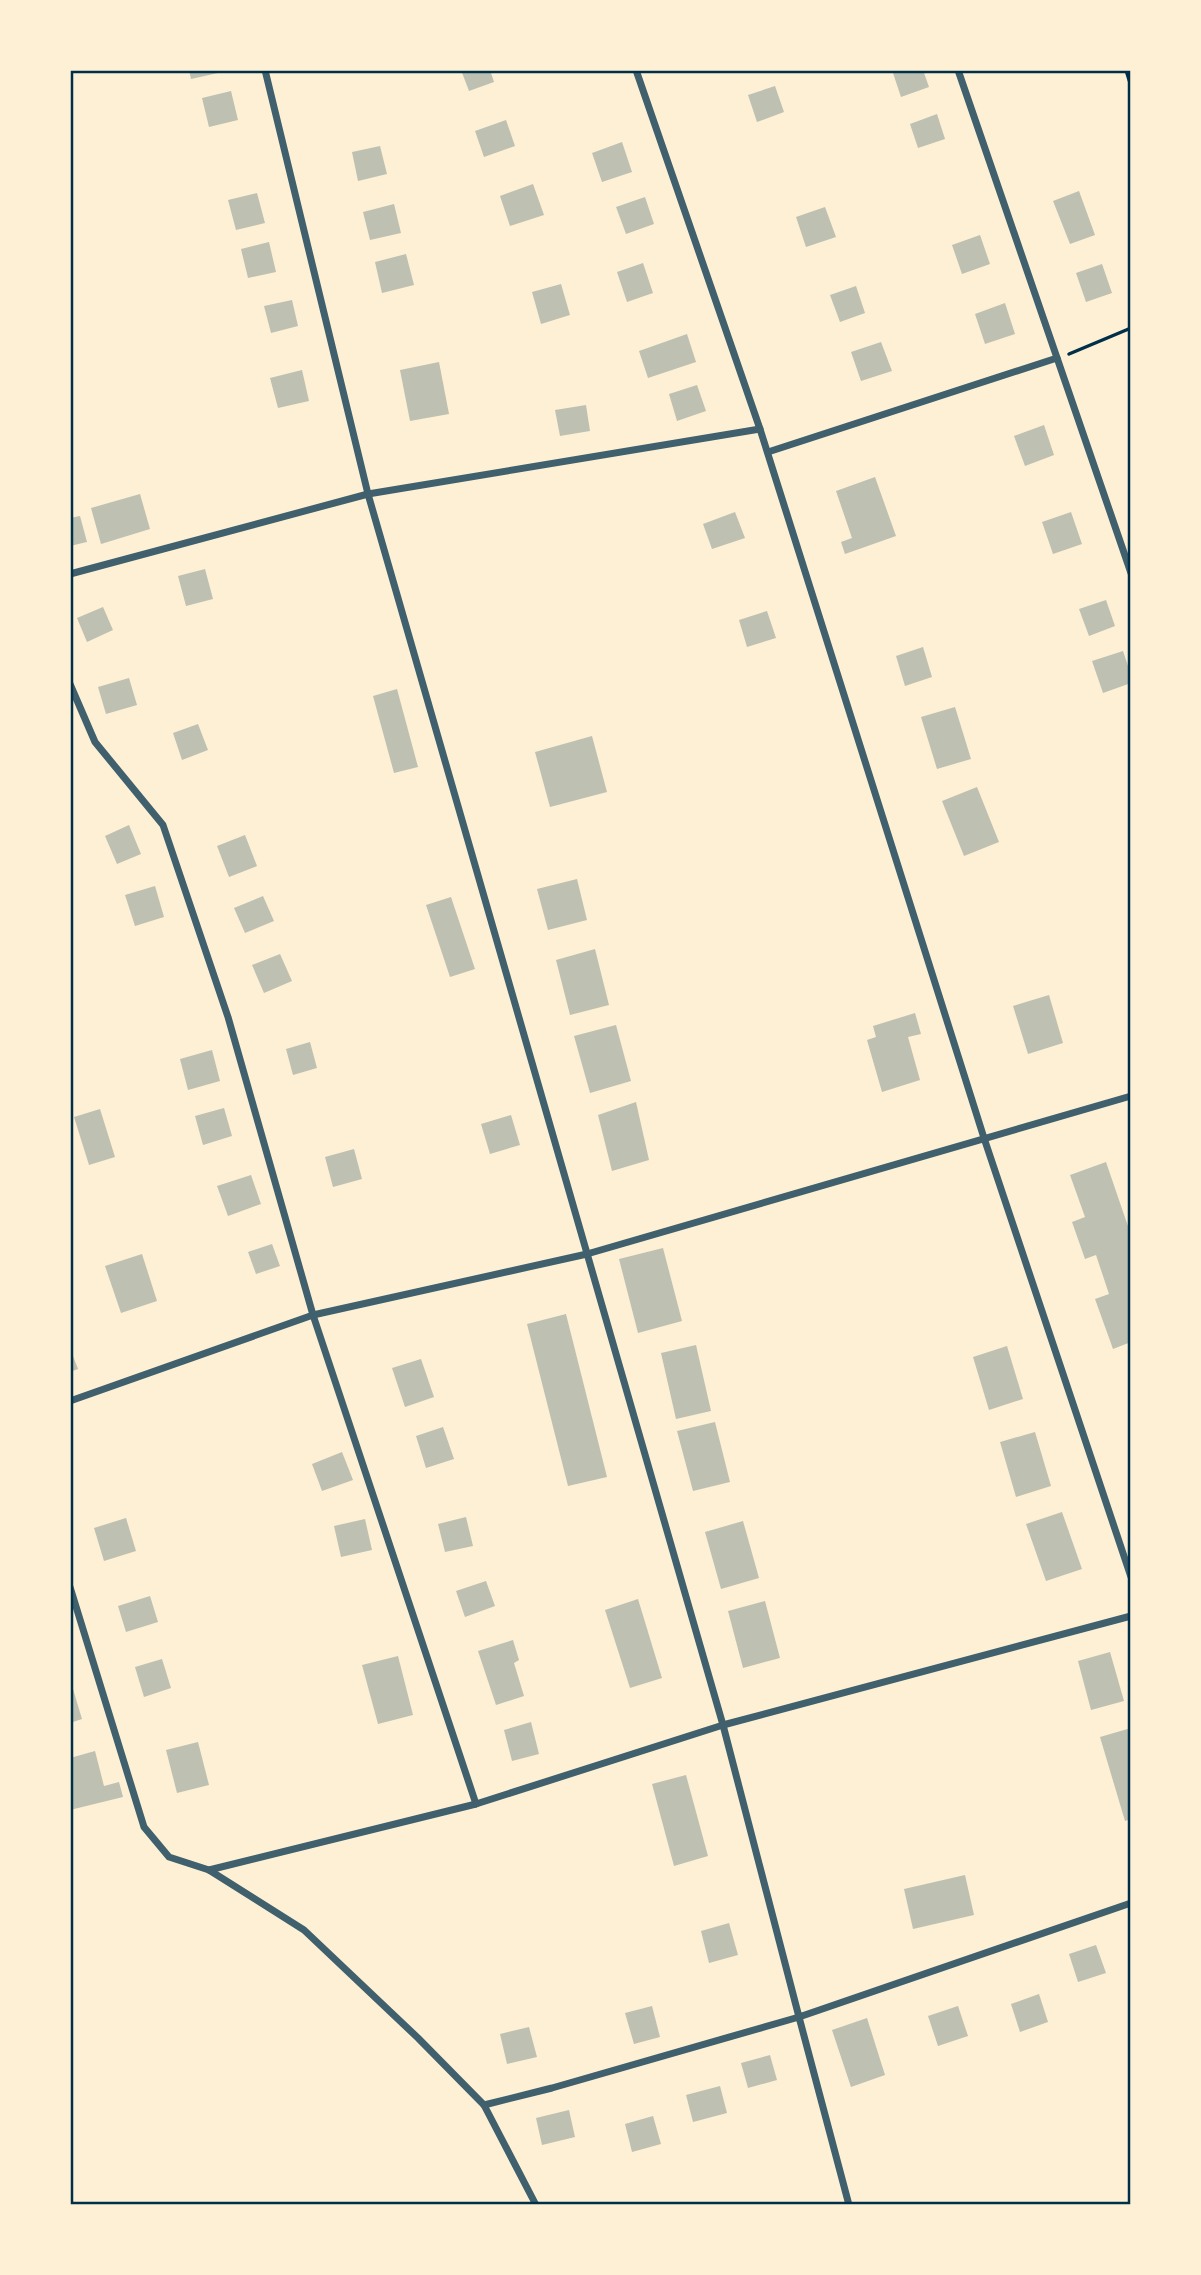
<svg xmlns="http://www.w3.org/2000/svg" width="1201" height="2275" font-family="Montserrat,sans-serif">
	<rect width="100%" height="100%" fill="#fdf0d5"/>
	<g fill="#bec0b2">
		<polygon points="189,70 217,70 218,73 191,79"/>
		<polygon points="461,70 490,70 494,82 469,91"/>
		<polygon points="892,70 923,70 929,87 901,97"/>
		<polygon points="775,86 784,112 757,122 748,95"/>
		<polygon points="231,91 238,120 209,127 202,98"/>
		<polygon points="937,114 945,139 918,148 910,124"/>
		<polygon points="506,120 515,146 484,157 475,131"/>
		<polygon points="622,142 632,172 602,182 592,153"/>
		<polygon points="380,146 387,174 358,181 352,152"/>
		<polygon points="533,184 544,215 510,226 500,196"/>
		<polygon points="1079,191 1095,235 1070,244 1053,201"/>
		<polygon points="257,193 265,223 236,230 228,200"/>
		<polygon points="645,197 654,224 626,234 616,207"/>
		<polygon points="394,204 401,233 370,240 363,212"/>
		<polygon points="825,207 836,237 806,247 796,217"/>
		<polygon points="980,235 990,264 962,274 952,245"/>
		<polygon points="269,242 276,272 248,278 241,249"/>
		<polygon points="406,254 414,285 382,293 375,262"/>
		<polygon points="643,263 653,293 627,302 617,272"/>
		<polygon points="1102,264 1112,293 1086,302 1076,273"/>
		<polygon points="561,284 570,315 541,324 532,292"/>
		<polygon points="856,286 865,313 840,322 830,295"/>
		<polygon points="292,300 298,326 271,333 264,306"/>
		<polygon points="1005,303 1015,334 985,344 975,314"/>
		<polygon points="687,334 696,362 648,378 639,351"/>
		<polygon points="881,342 892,371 861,381 851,352"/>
		<polygon points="439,362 449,414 410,421 400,370"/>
		<polygon points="302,370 309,401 278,408 270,378"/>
		<polygon points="697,385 706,411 677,421 669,394"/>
		<polygon points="586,405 590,431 560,436 555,410"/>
		<polygon points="1044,425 1054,455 1025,466 1014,436"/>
		<polygon points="875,477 896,536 845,554 841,542 852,538 836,491"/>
		<polygon points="140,494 150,529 101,544 91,508"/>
		<polygon points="735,512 745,538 712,549 703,524"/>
		<polygon points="1071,512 1082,544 1053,554 1042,522"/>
		<polygon points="80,516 87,542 70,546 70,518"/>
		<polygon points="205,569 213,599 186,606 178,576"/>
		<polygon points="1106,600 1115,626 1089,636 1079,609"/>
		<polygon points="103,607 113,630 87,642 77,618"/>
		<polygon points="767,611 776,638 747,647 739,620"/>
		<polygon points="923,647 932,677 905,686 896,656"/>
		<polygon points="1123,651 1131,675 1131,683 1103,693 1092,661"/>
		<polygon points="129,678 137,705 106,714 98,687"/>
		<polygon points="397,689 418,767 394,773 373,696"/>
		<polygon points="955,707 971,759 937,769 921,717"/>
		<polygon points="198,724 208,750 182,760 173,733"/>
		<polygon points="592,736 607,792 550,807 535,752"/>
		<polygon points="977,787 999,842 964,856 942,801"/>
		<polygon points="129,825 141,854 117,864 105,836"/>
		<polygon points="245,835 257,866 229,877 217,846"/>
		<polygon points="577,879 587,920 548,930 537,889"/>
		<polygon points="155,886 164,917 135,926 125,895"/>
		<polygon points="263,896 274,921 245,933 234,908"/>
		<polygon points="451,897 475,969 450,977 426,905"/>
		<polygon points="595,949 609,1005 570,1015 556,960"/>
		<polygon points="280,954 292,981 264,993 252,965"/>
		<polygon points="1049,995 1063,1043 1028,1054 1013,1006"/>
		<polygon points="915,1013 921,1034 908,1037 920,1080 882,1092 867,1040 876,1037 873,1026"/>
		<polygon points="616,1025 631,1081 590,1093 574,1036"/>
		<polygon points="310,1042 317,1068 293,1075 286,1049"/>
		<polygon points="212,1050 220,1081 188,1090 180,1059"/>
		<polygon points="636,1102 649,1160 612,1171 598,1115"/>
		<polygon points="224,1108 232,1136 203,1145 195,1116"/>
		<polygon points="100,1109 115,1157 89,1165 74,1117"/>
		<polygon points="511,1115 520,1145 490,1154 481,1124"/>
		<polygon points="354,1149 362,1179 333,1187 325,1157"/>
		<polygon points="1106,1162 1131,1235 1131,1342 1113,1349 1095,1299 1109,1294 1096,1255 1085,1259 1072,1222 1085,1217 1070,1175"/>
		<polygon points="251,1175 261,1204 228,1216 217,1186"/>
		<polygon points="272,1244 280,1266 256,1274 248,1252"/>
		<polygon points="663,1248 682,1321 638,1333 619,1259"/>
		<polygon points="142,1254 157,1301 121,1313 105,1266"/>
		<polygon points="566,1314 607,1477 568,1486 527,1324"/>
		<polygon points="696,1345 711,1411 676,1419 661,1353"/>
		<polygon points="1007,1346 1023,1399 989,1410 973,1357"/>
		<polygon points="70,1348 78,1369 70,1372"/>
		<polygon points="421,1359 434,1397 405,1407 392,1368"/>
		<polygon points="715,1422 730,1482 693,1491 677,1431"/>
		<polygon points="443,1427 454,1459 426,1468 416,1436"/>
		<polygon points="1035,1432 1051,1486 1016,1497 1000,1442"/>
		<polygon points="342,1452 353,1480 322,1491 312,1464"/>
		<polygon points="1062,1512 1082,1569 1046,1581 1026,1524"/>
		<polygon points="466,1517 473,1546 445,1552 438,1524"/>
		<polygon points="126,1518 136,1551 104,1561 94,1528"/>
		<polygon points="365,1519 372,1550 341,1557 334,1526"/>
		<polygon points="743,1521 759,1578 721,1589 705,1532"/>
		<polygon points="486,1581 495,1606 465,1617 456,1591"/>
		<polygon points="150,1596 158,1622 126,1632 118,1606"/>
		<polygon points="638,1599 662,1678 630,1688 605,1610"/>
		<polygon points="765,1601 780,1658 743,1668 728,1611"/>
		<polygon points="513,1640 519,1660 514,1663 524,1696 496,1705 478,1651"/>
		<polygon points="1110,1652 1124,1701 1091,1710 1078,1661"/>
		<polygon points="398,1656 413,1715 378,1724 362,1665"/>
		<polygon points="162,1659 171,1688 144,1697 135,1667"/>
		<polygon points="73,1689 82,1719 70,1723 70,1690"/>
		<polygon points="531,1722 539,1754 512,1761 504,1730"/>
		<polygon points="1131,1728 1131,1819 1125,1821 1100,1737"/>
		<polygon points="198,1742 209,1785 177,1793 166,1750"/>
		<polygon points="95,1751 104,1786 119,1782 123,1797 70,1810 70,1758"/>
		<polygon points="686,1775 708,1856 674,1866 652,1784"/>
		<polygon points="965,1875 974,1915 913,1929 904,1889"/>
		<polygon points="729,1923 738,1955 709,1963 701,1931"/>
		<polygon points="1096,1945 1106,1973 1078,1982 1069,1954"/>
		<polygon points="1039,1994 1048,2022 1020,2032 1011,2004"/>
		<polygon points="652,2006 660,2037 634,2044 625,2013"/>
		<polygon points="958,2006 968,2036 938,2046 928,2016"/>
		<polygon points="867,2018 885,2075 851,2087 832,2030"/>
		<polygon points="529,2027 537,2057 507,2064 500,2034"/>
		<polygon points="770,2055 777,2080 748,2088 741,2063"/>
		<polygon points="720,2086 727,2113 693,2122 686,2095"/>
		<polygon points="569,2110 575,2137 542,2145 536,2118"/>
		<polygon points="653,2116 661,2144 632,2152 625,2124"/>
	</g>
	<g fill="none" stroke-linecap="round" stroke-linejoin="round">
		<g stroke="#003049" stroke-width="3.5">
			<polyline points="1126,70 1131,86"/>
			<polyline points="1069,354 1131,328"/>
		</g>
		<g stroke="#3f606c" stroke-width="7">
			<polyline points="265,70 368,494 723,1725 799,2017 1131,1903"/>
			<polyline points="636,70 760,429 984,1138 1131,1577"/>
			<polyline points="958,70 1131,573"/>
			<polyline points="768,452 1057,358"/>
			<polyline points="70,574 368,494 760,429"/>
			<polyline points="70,684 95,742 163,825 228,1017 313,1315 476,1804"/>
			<polyline points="70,1401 313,1315 587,1254 1131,1096"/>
			<polyline points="70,1587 144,1827 169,1857 209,1870 304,1930 418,2038 484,2105 552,2088 799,2017 849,2205"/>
			<polyline points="209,1870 476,1804 723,1725 1131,1616"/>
			<polyline points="484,2105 536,2205"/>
		</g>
	</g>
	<rect width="1201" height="2275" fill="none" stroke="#fdf0d5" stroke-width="144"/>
	<rect x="72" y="72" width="1057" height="2131" fill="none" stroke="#003049" stroke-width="2.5"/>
</svg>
